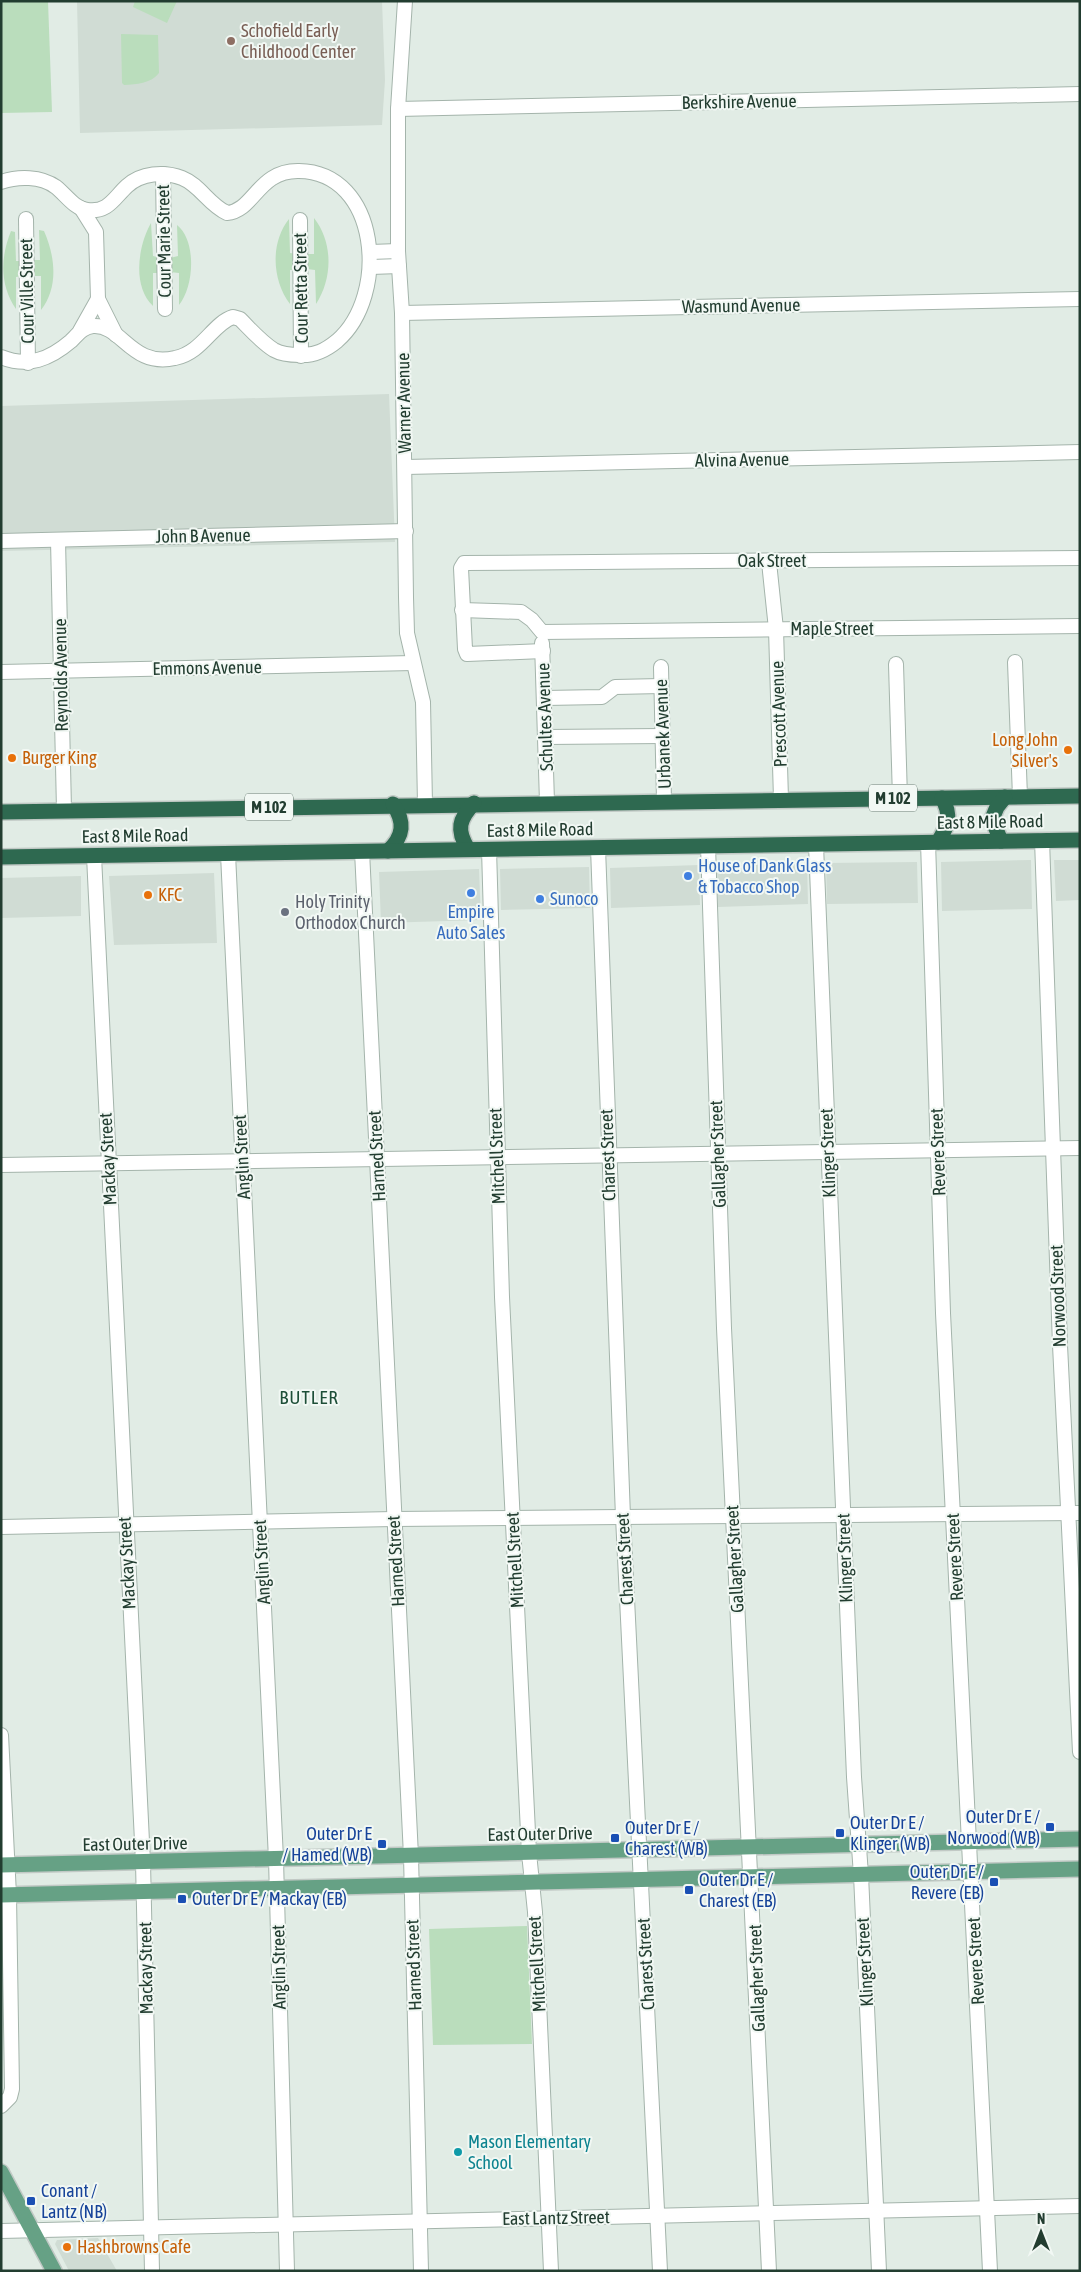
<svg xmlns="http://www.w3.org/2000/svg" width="1081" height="2272" font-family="'Asap Condensed',sans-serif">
	<rect width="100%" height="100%" fill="#e1ece5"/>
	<g fill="#d0dcd4">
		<polygon points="77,1 382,1 385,80 382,125 80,133"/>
		<polygon points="389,394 395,542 1,551 1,406"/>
		<polygon points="1031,860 1032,909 942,911 941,862"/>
		<polygon points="1054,860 1080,860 1080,900 1056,901"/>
		<polygon points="917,862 918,903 827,904 826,863"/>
		<polygon points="807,863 808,904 718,907 717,866"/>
		<polygon points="699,865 700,905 611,908 610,868"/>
		<polygon points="589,867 590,908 501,910 500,869"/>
		<polygon points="479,869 481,920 381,923 379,872"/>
		<polygon points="214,873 217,943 114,945 109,876"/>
		<polygon points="81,876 81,916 1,918 1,878"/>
		<polygon points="98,2238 117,2271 69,2271 55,2244 57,2240"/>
	</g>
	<g fill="#baddbc">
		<polygon points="1,1 48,1 52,112 1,113"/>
		<polygon points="135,1 177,1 167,23 133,7"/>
		<path d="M121,34L158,35L159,73C150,84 137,84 124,85L122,83Z"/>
		<path d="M314,218C333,242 333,278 316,304L315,270L307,269L306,254H314Z"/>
		<path d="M289,219L290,253L298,254V270H290V304C272,280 270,243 289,219Z"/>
		<path d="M151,223L153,256L161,258V273H153V306C132,286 138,246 151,223Z"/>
		<path d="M177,225C197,241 194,287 179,305V273L170,272V258L178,256Z"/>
		<path d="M39,230L44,231C55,256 59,287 41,310V276H33V260H40Z"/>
		<path d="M11,231L15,232L16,261H24V276L16,277V309C0,286 0,258 11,231Z"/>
		<polygon points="527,1926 532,2044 433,2045 429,1929"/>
	</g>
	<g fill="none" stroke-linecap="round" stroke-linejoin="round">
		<g stroke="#a4b4ab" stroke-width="16">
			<g id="minor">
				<polyline points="405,1 398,109 398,251 402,313 406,597 407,633 423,702 425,804"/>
				<polyline points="398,109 1080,94"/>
				<polyline points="163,174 165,309"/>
				<path d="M1,182C18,176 41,176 56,187C66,195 74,208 87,210C108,213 114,198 127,186C141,173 164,171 182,178C200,185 209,205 227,213C254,211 258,170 299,171C379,172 390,295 337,341C326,350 315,356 300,355C291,355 281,354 274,350C261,342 250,329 240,319L233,317C213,323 202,353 175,358C131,368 122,324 93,326C83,327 78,334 71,341C50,359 28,368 1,357"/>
				<polyline points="81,208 96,232 98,299 116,335"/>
				<polyline points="26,219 28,363"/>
				<polyline points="300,220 301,356"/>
				<polyline points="371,252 398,251"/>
				<polyline points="371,267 399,266"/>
				<polyline points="402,313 1080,299"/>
				<polyline points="80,331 98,299"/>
				<polyline points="405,467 1080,452"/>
				<polyline points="58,540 64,810"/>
				<polyline points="1,541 406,531"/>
				<polyline points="769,562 776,629 781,799"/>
				<polyline points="462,610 521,612 532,620 542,632 1080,626"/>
				<polyline points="542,643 547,802"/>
				<polyline points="543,651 467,654 465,649 461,568 464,563 1080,558"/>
				<polyline points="1015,662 1020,797"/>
				<polyline points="896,664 900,798"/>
				<polyline points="661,667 664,800"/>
				<polyline points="1,672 413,663"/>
				<polyline points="545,698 602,697 615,687 661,686"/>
				<polyline points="545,737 663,736"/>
				<polyline points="1042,840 1060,1345 1080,1752"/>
				<polyline points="928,842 943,1313 990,2271"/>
				<polyline points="816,845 854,1777 861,1875 879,2271"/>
				<polyline points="708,846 724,1328 769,2271"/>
				<polyline points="598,848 623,1517 660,2271"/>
				<polyline points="489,849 502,1297 529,1853 535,1912 551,2271"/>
				<polyline points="362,851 411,1856 421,2271"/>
				<polyline points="228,854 276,1859 287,2271"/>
				<polyline points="94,856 143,1862 152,2271"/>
				<polyline points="1,1165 1080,1148"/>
				<polyline points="1,1527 394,1519 1080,1513"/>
				<polyline points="1,1735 9,1895 12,2089 10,2097 1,2106"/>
				<polyline points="1,2231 1080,2206"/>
			</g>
		</g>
		<g stroke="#c1c9c5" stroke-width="18">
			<g id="major">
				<polyline points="1,1865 1080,1839"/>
				<polyline points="1,1895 1080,1869"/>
				<polyline points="1,2172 54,2271"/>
			</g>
		</g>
		<g stroke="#c1c9c5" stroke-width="18">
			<g id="highway">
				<polyline points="1,812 1080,796"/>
				<polyline points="1001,841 992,819 997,807 1005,797"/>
				<path d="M938,842C948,826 952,815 942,798"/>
				<path d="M468,849C456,830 459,819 474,803"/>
				<path d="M388,851C404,836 405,822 393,804"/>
				<polyline points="1,857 1080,840"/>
			</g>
		</g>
		<use href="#minor" stroke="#fff" stroke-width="14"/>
		<use href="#major" stroke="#66a185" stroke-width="15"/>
		<use href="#highway" stroke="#2e6950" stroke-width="15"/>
	</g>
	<circle fill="#8d6e63" stroke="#f2f8f4" stroke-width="2" cx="231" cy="41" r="5"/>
	<g fill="#e8710a" stroke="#f2f8f4" stroke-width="2">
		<circle cx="1068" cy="750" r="5"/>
		<circle cx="12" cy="758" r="5"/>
		<circle cx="148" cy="895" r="5"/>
		<circle cx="67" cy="2247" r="5"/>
	</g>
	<g fill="#3f7fe0" stroke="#f2f8f4" stroke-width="2">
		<circle cx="688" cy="876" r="5"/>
		<circle cx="471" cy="893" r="5"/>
		<circle cx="540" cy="899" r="5"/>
	</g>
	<circle fill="#6b7280" stroke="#f2f8f4" stroke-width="2" cx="285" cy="912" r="5"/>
	<g fill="#1a4fb4" stroke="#f2f8f4" stroke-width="2">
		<rect x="1045" y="1822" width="10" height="10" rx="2.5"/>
		<rect x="835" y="1828" width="10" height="10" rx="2.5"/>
		<rect x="610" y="1833" width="10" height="10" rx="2.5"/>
		<rect x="377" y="1839" width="10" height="10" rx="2.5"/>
		<rect x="989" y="1877" width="10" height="10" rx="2.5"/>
		<rect x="684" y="1885" width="10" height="10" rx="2.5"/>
		<rect x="177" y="1894" width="10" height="10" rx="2.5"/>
		<rect x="26" y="2196" width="10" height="10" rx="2.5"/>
	</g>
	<circle fill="#0f9aa8" stroke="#f2f8f4" stroke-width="2" cx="458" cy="2152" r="5"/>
	<g text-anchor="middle" stroke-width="4" stroke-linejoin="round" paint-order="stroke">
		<g fill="#f2f8f4" stroke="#60756b" stroke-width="1">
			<rect x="869" y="784.5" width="48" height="27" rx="4"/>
			<rect x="245" y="793.5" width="48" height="27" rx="4"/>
		</g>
		<g font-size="16" font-weight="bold" fill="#223d30">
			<text x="893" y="804">M 102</text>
			<text x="269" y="813">M 102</text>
		</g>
		<g font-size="18" fill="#785e54" stroke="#f2f8f4" text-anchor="start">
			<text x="241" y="37">Schofield Early<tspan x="241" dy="21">Childhood Center</tspan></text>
		</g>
		<g font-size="18" fill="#223d30" stroke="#f2f8f4">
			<text transform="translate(739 102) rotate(-1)" y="6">Berkshire Avenue</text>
			<text transform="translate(164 241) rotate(-91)" y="6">Cour Marie Street</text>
			<text transform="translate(301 288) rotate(-91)" y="6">Cour Retta Street</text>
			<text transform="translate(27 291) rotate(-91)" y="6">Cour Ville Street</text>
			<text transform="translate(741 306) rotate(-1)" y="6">Wasmund Avenue</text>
			<text transform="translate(404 403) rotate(-91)" y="6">Warner Avenue</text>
			<text transform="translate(742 460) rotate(-1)" y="6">Alvina Avenue</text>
			<text transform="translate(203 536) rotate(-1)" y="6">John B Avenue</text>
			<text x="772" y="567">Oak Street</text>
			<text x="832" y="635">Maple Street</text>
			<text transform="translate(207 668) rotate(-1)" y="6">Emmons Avenue</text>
			<text transform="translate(61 675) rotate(-91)" y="6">Reynolds Avenue</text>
			<text transform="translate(779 714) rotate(-92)" y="6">Prescott Avenue</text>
			<text transform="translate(545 717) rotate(-92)" y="6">Schultes Avenue</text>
			<text transform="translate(663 734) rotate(-92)" y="6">Urbanek Avenue</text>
			<text transform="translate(990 822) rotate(-1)" y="6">East 8 Mile Road</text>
			<text transform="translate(540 830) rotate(-1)" y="6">East 8 Mile Road</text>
			<text transform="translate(135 836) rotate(-1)" y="6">East 8 Mile Road</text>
			<text transform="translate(938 1152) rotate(-92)" y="6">Revere Street</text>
			<text transform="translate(828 1153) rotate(-92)" y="6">Klinger Street</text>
			<text transform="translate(718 1154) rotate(-92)" y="6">Gallagher Street</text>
			<text transform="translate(608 1155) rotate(-92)" y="6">Charest Street</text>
			<text transform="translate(377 1156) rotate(-93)" y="6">Harned Street</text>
			<text transform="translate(497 1156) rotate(-92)" y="6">Mitchell Street</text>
			<text transform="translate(242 1157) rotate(-93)" y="6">Anglin Street</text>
			<text transform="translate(108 1159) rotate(-93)" y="6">Mackay Street</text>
			<text transform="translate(1058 1296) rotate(-92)" y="6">Norwood Street</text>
			<text transform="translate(955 1557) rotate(-93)" y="6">Revere Street</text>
			<text transform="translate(845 1558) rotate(-92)" y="6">Klinger Street</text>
			<text transform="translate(625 1559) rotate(-93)" y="6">Charest Street</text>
			<text transform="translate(735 1559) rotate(-93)" y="6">Gallagher Street</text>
			<text transform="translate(515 1560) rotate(-93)" y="6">Mitchell Street</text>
			<text transform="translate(396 1561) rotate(-93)" y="6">Harned Street</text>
			<text transform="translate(262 1562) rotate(-93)" y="6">Anglin Street</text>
			<text transform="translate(127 1563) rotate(-93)" y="6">Mackay Street</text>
			<text transform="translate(540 1834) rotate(-1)" y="6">East Outer Drive</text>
			<text transform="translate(135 1844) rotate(-1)" y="6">East Outer Drive</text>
			<text transform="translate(976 1961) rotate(-93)" y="6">Revere Street</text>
			<text transform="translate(865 1962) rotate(-93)" y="6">Klinger Street</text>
			<text transform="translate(537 1964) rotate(-93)" y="6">Mitchell Street</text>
			<text transform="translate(646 1964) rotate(-93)" y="6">Charest Street</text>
			<text transform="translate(414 1965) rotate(-92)" y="6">Harned Street</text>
			<text transform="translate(279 1967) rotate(-91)" y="6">Anglin Street</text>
			<text transform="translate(146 1968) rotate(-91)" y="6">Mackay Street</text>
			<text transform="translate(757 1978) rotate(-92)" y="6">Gallagher Street</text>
			<text transform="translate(556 2218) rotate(-1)" y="6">East Lantz Street</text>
		</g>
		<g font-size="18" fill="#c56008" stroke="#f2f8f4" text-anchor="start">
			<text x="1058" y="746" text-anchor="end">Long John<tspan x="1058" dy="21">Silver's</tspan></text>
			<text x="22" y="764">Burger King</text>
			<text x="158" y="901">KFC</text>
			<text x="77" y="2253">Hashbrowns Cafe</text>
		</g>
		<g font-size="18" fill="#366cbe" stroke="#f2f8f4" text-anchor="start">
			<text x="698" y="872">House of Dank Glass<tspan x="698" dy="21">&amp; Tobacco Shop</tspan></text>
			<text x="550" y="905">Sunoco</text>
			<text x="471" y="918" text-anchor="middle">Empire<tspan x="471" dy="21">Auto Sales</tspan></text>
		</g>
		<g font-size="18" fill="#5b616d" stroke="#f2f8f4" text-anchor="start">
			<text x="295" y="908">Holy Trinity<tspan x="295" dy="21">Orthodox Church</tspan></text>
		</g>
		<g font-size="18" fill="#164399" stroke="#f2f8f4" text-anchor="start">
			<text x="1040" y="1823" text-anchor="end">Outer Dr E /<tspan x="1040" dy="21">Norwood (WB)</tspan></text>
			<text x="850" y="1829">Outer Dr E /<tspan x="850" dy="21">Klinger (WB)</tspan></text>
			<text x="625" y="1834">Outer Dr E /<tspan x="625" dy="21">Charest (WB)</tspan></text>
			<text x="372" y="1840" text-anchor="end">Outer Dr E<tspan x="372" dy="21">/ Hamed (WB)</tspan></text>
			<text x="984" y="1878" text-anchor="end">Outer Dr E /<tspan x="984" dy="21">Revere (EB)</tspan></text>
			<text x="699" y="1886">Outer Dr E /<tspan x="699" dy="21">Charest (EB)</tspan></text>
			<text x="192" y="1905">Outer Dr E / Mackay (EB)</text>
			<text x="41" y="2197">Conant /<tspan x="41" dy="21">Lantz (NB)</tspan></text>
		</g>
		<g font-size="18" fill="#0d838f" stroke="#f2f8f4" text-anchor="start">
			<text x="468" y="2148">Mason Elementary<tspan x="468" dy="21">School</tspan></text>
		</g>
		<g font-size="19" letter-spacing="1" fill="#1e4f38" stroke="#f2f8f4">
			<text x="309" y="1404">BUTLER</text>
		</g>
	</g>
	<rect width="1081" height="2272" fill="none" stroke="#223d30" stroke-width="5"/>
	<g transform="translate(1041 2232)" stroke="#f2f8f4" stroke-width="4" paint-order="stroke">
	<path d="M0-4L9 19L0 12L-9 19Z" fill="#223d30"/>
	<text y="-8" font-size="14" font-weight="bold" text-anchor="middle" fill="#223d30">N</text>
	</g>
</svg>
